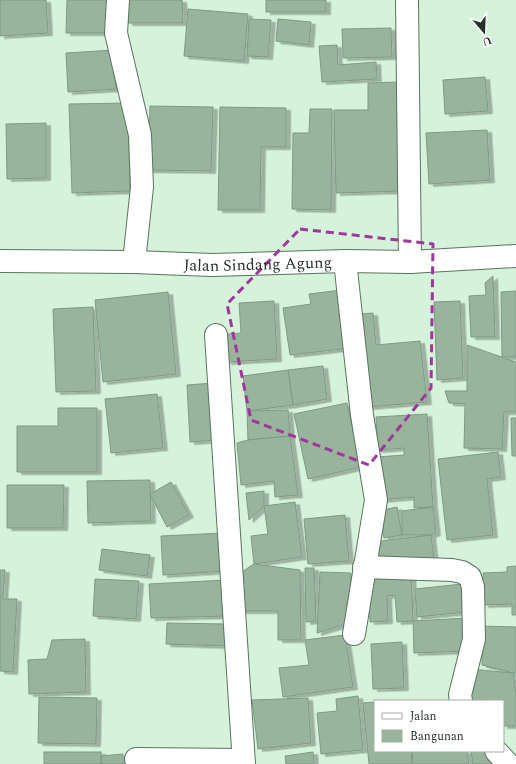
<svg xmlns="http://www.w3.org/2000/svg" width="516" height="764" font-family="Spectral,serif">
	<defs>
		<filter id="shadow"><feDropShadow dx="4.5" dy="2.5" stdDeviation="0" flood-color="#0004"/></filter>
	</defs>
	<rect width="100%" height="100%" fill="#d5f2da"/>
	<g fill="#98b49d" stroke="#7f9a84" filter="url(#shadow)">
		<polygon points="0,0 46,0 48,33 0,36"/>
		<polygon points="67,0 110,0 109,33 66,33"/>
		<polygon points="128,0 182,0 183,23 128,23"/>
		<rect x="266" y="0" width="60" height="12"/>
		<polygon points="188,9 248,14 244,61 184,56"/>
		<polygon points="249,19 271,20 268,57 247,56"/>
		<polygon points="278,19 311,22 309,45 276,41"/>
		<polygon points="391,28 392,57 343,58 342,29"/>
		<polygon points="337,45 338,65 376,62 377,79 322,82 319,46"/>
		<polygon points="114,50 116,89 68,92 66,53"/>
		<polygon points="485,77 488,111 445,114 443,80"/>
		<polygon points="400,82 402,191 336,193 334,110 368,110 368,83"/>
		<polygon points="128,103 130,191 72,193 69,104"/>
		<polygon points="150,106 213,107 211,171 148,170"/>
		<polygon points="220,107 286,108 286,147 261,147 260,210 218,210"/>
		<polygon points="310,109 332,109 331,210 292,209 293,133 309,133"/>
		<polygon points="46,123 46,178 7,179 6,124"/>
		<polygon points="487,130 490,180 429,184 426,133"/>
		<polygon points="493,276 495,337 471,337 469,296 486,295 485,283"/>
		<polygon points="342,290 350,348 290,355 283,308 311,304 309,294"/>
		<polygon points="516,291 516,357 502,357 501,292"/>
		<polygon points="168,292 176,374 103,382 95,300"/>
		<polygon points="274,301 277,359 227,362 216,335 241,333 239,303"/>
		<polygon points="460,301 463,378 437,380 434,302"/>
		<polygon points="93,307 96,391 56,392 53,309"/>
		<polygon points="373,313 376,345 420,341 427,402 368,407 361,314"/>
		<polygon points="467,345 516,362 516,412 504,412 502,449 464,448 465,404 449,403 445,391 467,391"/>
		<polygon points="323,366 327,399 293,405 288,370"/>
		<polygon points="288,370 293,405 247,411 243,376"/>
		<polygon points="213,383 217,440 190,442 187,385"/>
		<polygon points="157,394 163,448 111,453 105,399"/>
		<polygon points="347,403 361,467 308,479 294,414"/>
		<polygon points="58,408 97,408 97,472 17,472 17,426 58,426"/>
		<polygon points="288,410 290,436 248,440 247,411"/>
		<polygon points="427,414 433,507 414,508 414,497 380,500 377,457 404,455 404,448 378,450 376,417"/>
		<polygon points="511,418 516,418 516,456 512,456"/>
		<polygon points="290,436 298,495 275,497 274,481 241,485 237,443 248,440"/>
		<polygon points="498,452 501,477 487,479 493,535 447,540 438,459"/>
		<polygon points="150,480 151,521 88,523 87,481"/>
		<polygon points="171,482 189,515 167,527 150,494"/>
		<polygon points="7,485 64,485 63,528 7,528"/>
		<polygon points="264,491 264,506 249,520 246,493"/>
		<polygon points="295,502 302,557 254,564 251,536 268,534 264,506"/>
		<polygon points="397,507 402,535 384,538 378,511"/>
		<polygon points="433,507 436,533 431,535 402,535 402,511"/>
		<polygon points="345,515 349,561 308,564 304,519"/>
		<polygon points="223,533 225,571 163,575 161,536"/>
		<polygon points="431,535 434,560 376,566 373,542"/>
		<polygon points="102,549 150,555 147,576 99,570"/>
		<polygon points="254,564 300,570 301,640 278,640 278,611 238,611 237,575"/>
		<polygon points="516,566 516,615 512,615 512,604 484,605 483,573 507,572 507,567"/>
		<polygon points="305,568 314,568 316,621 306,622"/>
		<polygon points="0,570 5,570 3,599 17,599 13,672 0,671"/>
		<polygon points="411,570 413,621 397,622 395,595 387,596 388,621 370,622 368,572"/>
		<polygon points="320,572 351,573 349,623 317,633"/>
		<polygon points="95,579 139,581 136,619 93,616"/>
		<polygon points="226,580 227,616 151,618 149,584"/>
		<polygon points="462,584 465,612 417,617 415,589"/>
		<polygon points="466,618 467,651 414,653 413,621"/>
		<polygon points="167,623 227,624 227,646 166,644"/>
		<polygon points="482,626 516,627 516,672 513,673 482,665"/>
		<polygon points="345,635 353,687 283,697 279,668 309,665 305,640"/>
		<polygon points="85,639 86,692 29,694 28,660 47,659 52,640"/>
		<polygon points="402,642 404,688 373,689 371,644"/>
		<polygon points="470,669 513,673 516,693 516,726 503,726 503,701 468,700"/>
		<polygon points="358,696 363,750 321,754 317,713 337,711 336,699"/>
		<polygon points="39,697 97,698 96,744 38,743"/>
		<polygon points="308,698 311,743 258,749 252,700"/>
		<polygon points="375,702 375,751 411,751 412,764 369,764 363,703"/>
		<polygon points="412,751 467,751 469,764 413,764"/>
		<polygon points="471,751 486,751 496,764 473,764"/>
		<rect x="44" y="752" width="57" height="12"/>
		<polygon points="313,752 314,764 286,764 285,756"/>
		<polygon points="123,754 123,764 102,764 101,756"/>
	</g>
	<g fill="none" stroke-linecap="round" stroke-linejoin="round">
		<g stroke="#5a745f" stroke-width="24">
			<g id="minor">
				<polyline points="118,0 116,33 140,135 142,187 134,262"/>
				<polyline points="407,0 410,262"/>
				<polyline points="345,261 362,415 376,500 354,634"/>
				<polyline points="216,335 244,764"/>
				<polyline points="364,567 452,570 462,572 470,577 473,587 474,639 460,695 461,701"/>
				<polyline points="496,751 508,764"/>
				<polyline points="136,759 243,760"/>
			</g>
		</g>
		<g stroke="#5a745f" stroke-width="24">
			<g id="primary">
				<path id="s1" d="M0,261L134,262L212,265L345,261L410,262L516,256"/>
			</g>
		</g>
		<use href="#minor" stroke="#fff" stroke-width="22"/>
		<use href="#primary" stroke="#fff" stroke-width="22"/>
	</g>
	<path fill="none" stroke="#a0379a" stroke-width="3" stroke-dasharray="8 5" stroke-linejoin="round" d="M300,229L433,244L431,388L369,465L251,420L227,304Z"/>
	<g text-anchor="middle" stroke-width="3" stroke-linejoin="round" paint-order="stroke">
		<g font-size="16" fill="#253128" stroke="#fff">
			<text dy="6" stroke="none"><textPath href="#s1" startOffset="258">Jalan Sindang Agung</textPath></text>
		</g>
	</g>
	<rect x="374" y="700" width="130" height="52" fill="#ffffff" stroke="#a8ada9"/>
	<rect x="382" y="713" width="20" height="6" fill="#ffffff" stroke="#a8ada9"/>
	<text x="410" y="720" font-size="12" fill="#253128">Jalan</text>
	<rect x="382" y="730" width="20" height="12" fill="#98b49d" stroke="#a8ada9"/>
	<text x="410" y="740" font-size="12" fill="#253128">Bangunan</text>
	<g transform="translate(484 32) rotate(161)" stroke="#ffffff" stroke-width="3" paint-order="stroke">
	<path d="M0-3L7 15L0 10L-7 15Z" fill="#253128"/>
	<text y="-6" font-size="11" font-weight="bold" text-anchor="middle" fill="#253128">U</text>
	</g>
</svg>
